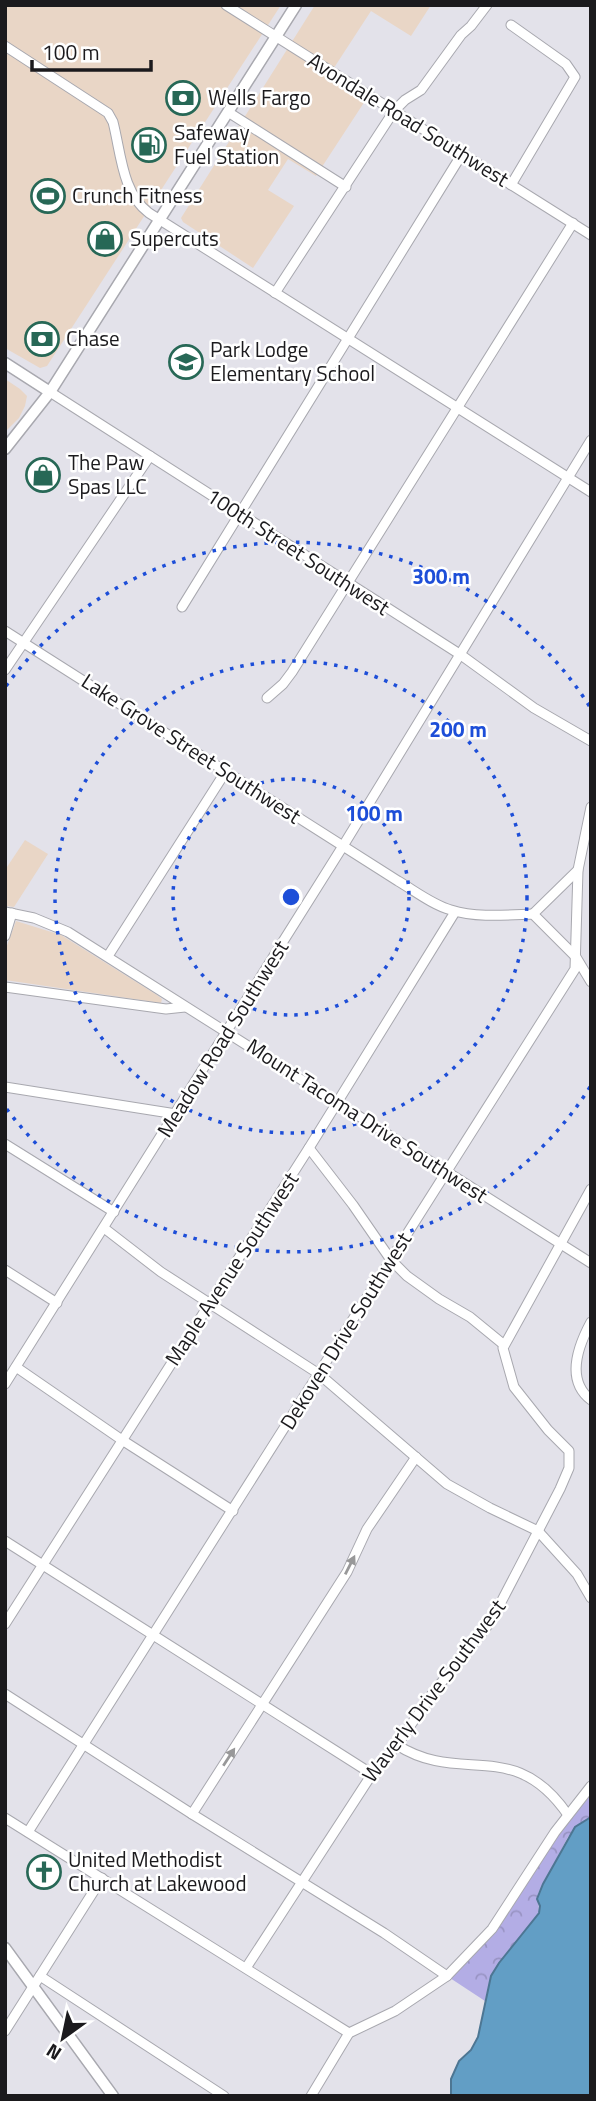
<svg xmlns="http://www.w3.org/2000/svg" width="596" height="2101" font-family="'Titillium Web',sans-serif">
	<defs>
		<pattern id="park-crowns" width="20" height="18" patternUnits="userSpaceOnUse" patternTransform="scale(1.75)"><rect width="20" height="18" fill="#b3ade5"/><path d="M2 6a3 3 0 1 1 6 0M12 15a3 3 0 1 1 6 0" fill="none" stroke="#9994c4"/></pattern>
	</defs>
	<rect width="100%" height="100%" fill="#e3e2ea"/>
	<g fill="#e9d6c6">
		<polygon points="5,5 281,5 47,366 40,368 5,348"/>
		<polygon points="315,5 431,5 411,36 371,11 328,77 365,101 316,176 288,159 268,190 294,206 253,268 183,222 181,218"/>
		<polygon points="5,379 20,389 27,396 25,406 19,418 5,432"/>
		<polygon points="25,840 48,854 14,907 5,906 5,870"/>
		<polygon points="16,921 61,935 157,995 162,999 161,1003 5,980 5,951"/>
	</g>
	<polygon fill="url(#park-crowns)" points="591,1794 591,1817 568,1837 538,1894 539,1913 491,1976 485,2001 450,1978 504,1919 564,1827"/>
	<polygon fill="#629ec5" stroke="#4d7693" stroke-width="2" points="591,1817 591,2096 451,2096 451,2079 459,2061 471,2050 478,2037 491,1976 499,1963 539,1913 540,1906 537,1899 543,1884 575,1827"/>
	<g fill="none" stroke-linecap="round" stroke-linejoin="round">
		<g stroke="#a8a8af" stroke-width="11">
			<g id="minor">
				<polyline points="226,5 591,235"/>
				<polyline points="511,25 566,64 575,77 511,185"/>
				<path d="M5,46L108,113L113,122C121,153 122,193 149,213L591,492"/>
				<polyline points="228,112 346,187"/>
				<polyline points="275,293 394,111 405,100 421,90 461,35 471,26 487,5"/>
				<polyline points="50,392 461,655 534,708 591,741"/>
				<polyline points="182,607 462,154"/>
				<path d="M5,631L398,881C415,891 433,905 451,910C476,918 507,915 533,914L576,957L591,982"/>
				<polyline points="5,670 150,456"/>
				<polyline points="267,698 283,684 292,672 573,223"/>
				<polyline points="5,912 34,918 68,932 591,1263"/>
				<polyline points="533,914 578,870"/>
				<polyline points="5,936 12,913"/>
				<polyline points="108,956 226,771"/>
				<polyline points="5,987 166,1009 185,1007"/>
				<polyline points="5,1087 176,1114"/>
				<polyline points="5,1144 114,1212"/>
				<polyline points="309,1148 353,1205 391,1260 407,1276 439,1299 470,1317 503,1344"/>
				<polyline points="104,1228 161,1272 319,1374 447,1484 490,1508 538,1531 577,1574 591,1598"/>
				<polyline points="5,1270 57,1303"/>
				<path d="M591,1322C578,1346 565,1380 591,1400"/>
				<polyline points="16,1367 122,1440 233,1511"/>
				<polyline points="5,1384 343,846 591,440"/>
				<polyline points="5,1541 372,1774"/>
				<polyline points="5,1624 309,1148 455,912"/>
				<polyline points="5,1694 192,1814 384,1933 447,1976"/>
				<path d="M397,1745C461,1786 514,1736 568,1815"/>
				<polyline points="192,1814 347,1572 367,1529 416,1457"/>
				<polyline points="5,1818 349,2033"/>
				<polyline points="28,1832 575,969 578,870 591,807"/>
				<polyline points="246,1968 372,1774 397,1745 432,1694 486,1628 498,1608 560,1489 569,1468 569,1451 548,1430 514,1387 503,1348 591,1189"/>
				<polyline points="40,1976 224,2096"/>
				<polyline points="5,2031 102,1878"/>
				<polyline points="311,2096 349,2033 395,2011 447,1976 492,1929 555,1832 591,1786"/>
			</g>
		</g>
		<g stroke="#a8a8af" stroke-width="13">
			<g id="major">
				<polyline points="5,363 50,392"/>
				<polyline points="5,449 50,392 296,5"/>
				<polyline points="5,1948 113,2096"/>
			</g>
		</g>
		<use href="#minor" stroke="#fff" stroke-width="9"/>
		<use href="#major" stroke="#fff" stroke-width="10"/>
	</g>
	<defs><path id="oneway-solid" d="M-6-.8H1V-3.2L6.5 0L1 3.2V.8H-6Z" transform="scale(1.75)"/></defs>
	<g fill="#989899">
		<use href="#oneway-solid" transform="translate(350 1565) rotate(-63)"/>
		<use href="#oneway-solid" transform="translate(229 1757) rotate(-57)"/>
	</g>
	<g fill="none" stroke="#1d4ed8" stroke-width="3.5" stroke-dasharray="3.5 7">
		<circle cx="291" cy="897" r="118"/>
		<circle cx="291" cy="897" r="236"/>
		<path d="M590 1087A354 354 0 0 1 6 1108M6 686A354 354 0 0 1 590 707"/>
	</g>
	<defs>
		<g id="bank-ring" transform="scale(1.75)"><circle r="9.5" fill="#fff" stroke="#276856" stroke-width="1.5"/><path d="M-6-4H6V4H-6ZM0-2.3a2.3 2.3 0 1 0 0 4.6a2.3 2.3 0 1 0 0-4.6Z" fill="#276856"/></g>
		<g id="fuel-ring" transform="scale(1.75)"><circle r="9.5" fill="#fff" stroke="#276856" stroke-width="1.5"/><path d="M-5.5-6h7V0h2V4h1.3V-2.5L3-4.5l.8-.8L6-3V5H2.5V1h-1V6h-7ZM-4.2-4.7v3.2H.2V-4.7Z" fill="#276856"/></g>
		<g id="stadium-ring" transform="scale(1.75)"><circle r="9.5" fill="#fff" stroke="#276856" stroke-width="1.5"/><path d="M0-5a6.5 5 0 1 0 0 10a6.5 5 0 1 0 0-10ZM-3.5-1.8h7v3.6h-7Z" fill="#276856"/></g>
		<g id="shop-ring" transform="scale(1.75)"><circle r="9.5" fill="#fff" stroke="#276856" stroke-width="1.5"/><path d="M-5-2.5h2.3a2.7 3.5 0 0 1 5.4 0H5L5.5 6h-11ZM-1.5-2.5h3a1.5 2.3 0 0 0-3 0Z" fill="#276856"/></g>
		<g id="school-ring" transform="scale(1.75)"><circle r="9.5" fill="#fff" stroke="#276856" stroke-width="1.5"/><path d="M0-5L7-2L0 1L-7-2ZM-4 1L0 2.5L4 1V4Q0 6-4 4Z" fill="#276856"/></g>
		<g id="church-ring" transform="scale(1.75)"><circle r="9.5" fill="#fff" stroke="#276856" stroke-width="1.5"/><path d="M-1.2-6h2.4v3.5h3.3v2.4h-3.3V6h-2.4V-.1h-3.3v-2.4h3.3Z" fill="#276856"/></g>
	</defs>
	<g fill-rule="evenodd">
		<use href="#bank-ring" x="183" y="98"/>
		<use href="#fuel-ring" x="149" y="145"/>
		<use href="#stadium-ring" x="48" y="196"/>
		<use href="#shop-ring" x="105" y="239"/>
		<use href="#bank-ring" x="42" y="339"/>
		<use href="#school-ring" x="186" y="362"/>
		<use href="#shop-ring" x="43" y="475"/>
		<use href="#church-ring" x="44" y="1872"/>
	</g>
	<g text-anchor="middle" stroke-width="5" stroke-linejoin="round" paint-order="stroke">
		<g font-size="21" fill="#1b1a1d" stroke="#fff" text-anchor="start">
			<text x="208" y="105">Wells Fargo</text>
			<text x="174" y="140">Safeway<tspan x="174" dy="24">Fuel Station</tspan></text>
			<text x="72" y="203">Crunch Fitness</text>
			<text x="130" y="246">Supercuts</text>
			<text x="66" y="346">Chase</text>
			<text x="210" y="357">Park Lodge<tspan x="210" dy="24">Elementary School</tspan></text>
			<text x="68" y="470">The Paw<tspan x="68" dy="24">Spas LLC</tspan></text>
			<text x="68" y="1867">United Methodist<tspan x="68" dy="24">Church at Lakewood</tspan></text>
		</g>
		<g font-size="21" fill="#1b1a1d" stroke="#fff">
			<text transform="translate(408 120) rotate(32)" y="7">Avondale Road Southwest</text>
			<text transform="translate(298 552) rotate(33)" y="7">100th Street Southwest</text>
			<text transform="translate(191 749) rotate(33)" y="7">Lake Grove Street Southwest</text>
			<text transform="translate(223 1039) rotate(-58)" y="7">Meadow Road Southwest</text>
			<text transform="translate(367 1121) rotate(33)" y="7">Mount Tacoma Drive Southwest</text>
			<text transform="translate(232 1269) rotate(-57)" y="7">Maple Avenue Southwest</text>
			<text transform="translate(346 1331) rotate(-58)" y="7">Dekoven Drive Southwest</text>
			<text transform="translate(434 1691) rotate(-53)" y="7">Waverly Drive Southwest</text>
		</g>
	</g>
	<circle cx="291" cy="897" r="10" fill="#1d4ed8" stroke="#fff" stroke-width="3.5"/>
	<g font-size="21" text-anchor="middle" font-weight="bold" fill="#1d4ed8" stroke="#fff" stroke-width="5" stroke-linejoin="round" paint-order="stroke">
		<text x="441" y="584">300 m</text>
		<text x="458" y="737">200 m</text>
		<text x="374" y="821">100 m</text>
	</g>
	<rect width="596" height="2101" fill="none" stroke="#1b1a1d" stroke-width="14"/>
	<g transform="translate(63 2038) rotate(213)" stroke="#ffffff" stroke-width="5" paint-order="stroke">
	<path d="M0-5L12 26L0 18L-12 26Z" fill="#1b1a1d"/>
	<text y="-10" font-size="19" font-weight="bold" text-anchor="middle" fill="#1b1a1d">N</text>
	</g>
	<path d="M32 60v10h119v-10" fill="none" stroke="#1b1a1d" stroke-width="3.5"/>
	<text x="42" y="60" font-size="21" fill="#1b1a1d" stroke="#ffffff" stroke-width="5" paint-order="stroke">100 m</text>
</svg>
